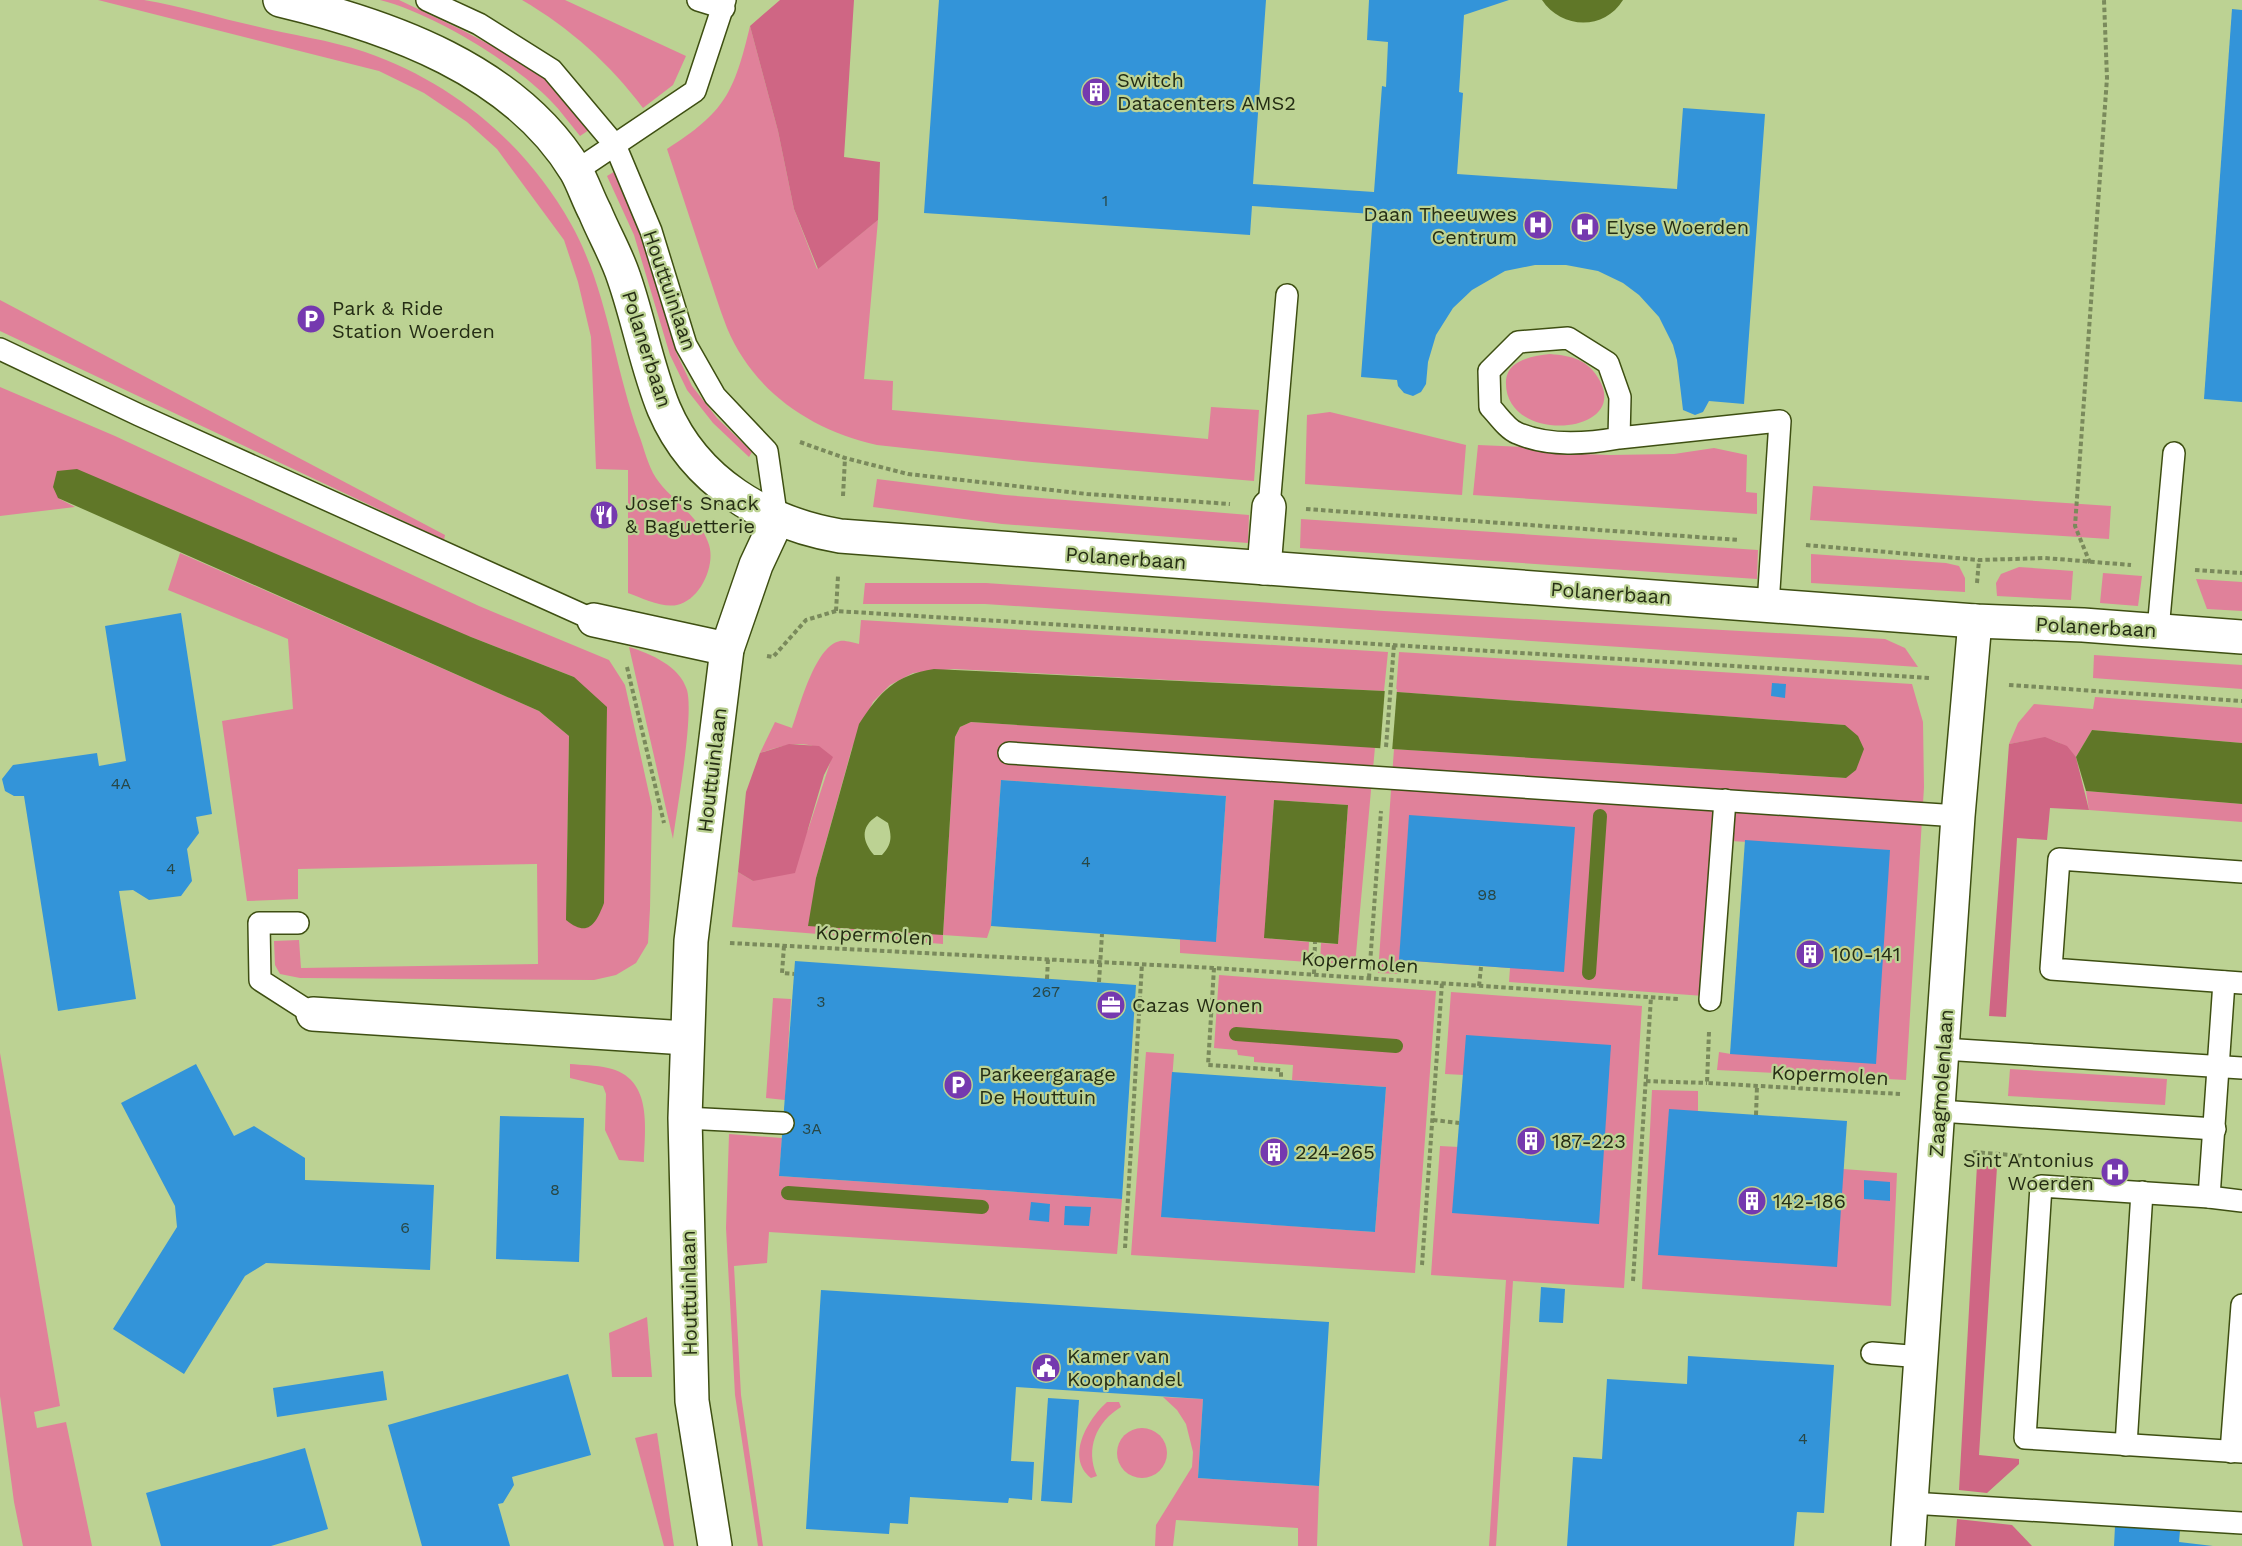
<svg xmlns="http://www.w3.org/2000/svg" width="2242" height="1546" font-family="'Work Sans',sans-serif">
	<rect width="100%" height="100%" fill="#bcd293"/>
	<g fill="#e0819a">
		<path d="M98,0C113,0 129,0 144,0C181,6 218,18 255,26C291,35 330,40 365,52C453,82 526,144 571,224C607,288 614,366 639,435C644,448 648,466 656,478C671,500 699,516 708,542C717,563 701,600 677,605C662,608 642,598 628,593V470L596,469L591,337L578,282L564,240L497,149L467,122L424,93L379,71Z"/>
		<path d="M380,0H399L462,30L528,65L559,90L592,128L580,136C570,124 561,111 550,100C513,62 432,13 380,0Z"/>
		<path d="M522,0H565L686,56L673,85L643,108C610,64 570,28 522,0Z"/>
		<path d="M750,26L778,131L794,209L817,269L878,220L864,379L893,381L892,410L1208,439L1211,407L1259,410L1254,481L1032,462L877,445C811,430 754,392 727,328C719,308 713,287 706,267C693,228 680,188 667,149C725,112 734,93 750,26Z"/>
		<polygon points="617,170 642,233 676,352 692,386 717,418 752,452 749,457 713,423 687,390 670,355 634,235 607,176"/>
		<polygon points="0,300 445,535 444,540 0,331"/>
		<path d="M1550,354C1572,356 1588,359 1600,381C1629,436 1502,445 1506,380C1508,359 1534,356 1550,354Z"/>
		<polygon points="0,387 115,436 479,606 609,660 625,685 652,807 650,909 648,943 636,963 616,975 594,980 300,978 280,974 275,965 274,941 299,940 301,968 538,964 537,864 298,869 298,899 247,901 222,721 293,709 288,639 168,590 180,553 539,711 569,736 566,920 574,677 471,637 58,498 75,507 0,516"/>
		<polygon points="1330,412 1466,445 1462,495 1305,484 1307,415"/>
		<polygon points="1478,445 1525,447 1551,453 1610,455 1674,454 1714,448 1747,455 1746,492 1757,493 1757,514 1473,495"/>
		<polygon points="877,479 1005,495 1249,515 1248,543 1002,524 873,507"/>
		<polygon points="1813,486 2111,506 2109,539 1810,520"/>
		<polygon points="1301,519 1758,550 1757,579 1300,548"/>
		<polygon points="1811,554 1946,563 1959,566 1965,578 1965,592 1811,583"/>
		<polygon points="2019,567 2073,571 2071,600 1997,596 1996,583 2001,574"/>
		<polygon points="2103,573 2142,576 2138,606 2100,603"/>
		<polygon points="2196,579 2242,582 2242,611 2207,609"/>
		<polygon points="865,583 986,583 1384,611 1885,639 1905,648 1918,667 985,604 863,604"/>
		<path d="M861,620L1388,652L1384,691L953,669L913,673L890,685L873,702L852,748L816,878L943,935L955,737L960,727L971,722L1375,747L1355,965L1320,963L1321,943L1338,944L1348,805L1274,800L1265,938L1309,942L1308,962L1180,953V939L1216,941L1226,796L1001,780L991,926L987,938L943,935V944L732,927L738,872L753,881L808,830L832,757C808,737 788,744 760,753L775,722L792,728C800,706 815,646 840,641C845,640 854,643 859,644Z"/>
		<path d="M629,647C651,654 680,666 687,690C694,716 677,808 673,839Z"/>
		<polygon points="1399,652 1912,684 1923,722 1924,787 1906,1080 1717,1070 1719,1052 1731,1054 1889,851 1715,840 1704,996 1509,982 1510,968 1400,960 1399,974 1378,973 1394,749 1846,778 1845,725 1396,692"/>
		<polygon points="2094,655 2242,665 2242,689 2093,678"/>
		<path d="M2095,697L2242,708V743L2092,730L2076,757C2056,732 2038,739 2009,744L2018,723L2034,704L2093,709Z"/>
		<polygon points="2086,791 2242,804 2242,822 2089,810"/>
		<polygon points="1219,975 1436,991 1415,1273 1131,1255 1146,1052 1174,1054 1162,1217 1375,1232 1386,1087 1292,1080 1293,1065 1254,1062 1254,1057 1238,1055 1237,1050 1214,1048"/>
		<polygon points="1451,992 1642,1006 1624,1288 1513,1281 1496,1546 1489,1546 1506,1280 1431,1275 1440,1146 1459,1147 1464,1075 1445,1074"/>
		<polygon points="773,998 791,999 785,1100 766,1098"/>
		<polygon points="0,1053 60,1406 34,1412 37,1428 66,1422 92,1546 23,1546 14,1502 0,1396"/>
		<path d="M570,1064C582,1065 596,1065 608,1068C653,1078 645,1127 644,1162L619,1160L605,1130L606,1094L603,1086L570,1078Z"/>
		<polygon points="2010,1069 2167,1079 2165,1105 2008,1096"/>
		<polygon points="1652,1090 1698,1091 1698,1113 1843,1169 1897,1173 1891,1306 1642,1289"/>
		<polygon points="729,1134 782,1138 779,1176 1122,1199 1117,1254 769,1232 767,1263 734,1266 741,1395 763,1546 758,1546 735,1395 726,1228"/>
		<polygon points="647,1317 652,1377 612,1377 609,1333"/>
		<polygon points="1163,1397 1203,1399 1198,1478 1319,1486 1317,1546 1298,1546 1298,1528 1176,1520 1173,1546 1155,1546 1156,1525 1192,1467 1193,1452 1186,1424 1177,1410"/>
		<path d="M1107,1402H1119L1121,1407C1096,1422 1085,1449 1097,1476L1091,1478C1065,1457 1088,1419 1107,1402Z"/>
		<circle cx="1142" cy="1453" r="25"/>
		<polygon points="657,1433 674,1546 664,1546 635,1438"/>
	</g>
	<g fill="#cf6684">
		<polygon points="780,0 854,0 844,157 880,162 878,220 818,269 794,209 778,131 750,26"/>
		<polygon points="2045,737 2067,746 2076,757 2089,810 2050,808 2047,840 2017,838 2006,1017 1989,1016 2009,744"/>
		<polygon points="789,744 819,746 833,757 824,775 795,873 753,881 738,872 746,792 760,753"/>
		<polygon points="1977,1165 1997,1167 1979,1455 2019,1459 2019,1464 1987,1493 1959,1490"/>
		<polygon points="1957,1519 2012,1525 2032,1546 1955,1546"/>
	</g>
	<g fill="#607728" fill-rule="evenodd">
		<path d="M1542,0H1623C1604,31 1561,29 1542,0Z"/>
		<path d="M77,469L471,637L574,677L607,707L604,903C596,924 588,938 566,920L569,736L539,711L58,498L53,487L57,471Z"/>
		<path d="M934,669L1384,691L1845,725L1858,736L1864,749L1856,770L1846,778L971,722L960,727L955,737L943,935L808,926L816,878L859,724C880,692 895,675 934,669ZM877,816L888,823C892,837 892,844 882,855H874C862,841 860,827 877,816Z"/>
		<polygon points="2092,730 2242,743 2242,804 2086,791 2076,757"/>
		<polygon points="1274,800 1348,805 1338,944 1264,938"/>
	</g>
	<polygon fill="#bcd293" points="1385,688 1397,689 1392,752 1380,751"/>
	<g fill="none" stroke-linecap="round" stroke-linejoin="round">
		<g stroke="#607728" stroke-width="14">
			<polyline points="1589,973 1600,816"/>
			<polyline points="1236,1034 1396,1046"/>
			<polyline points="788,1193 982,1207"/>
		</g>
	</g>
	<g fill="#3394d9">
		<polygon points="939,0 1266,0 1253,184 1374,192 1382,86 1386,87 1388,42 1367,40 1369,0 1509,0 1464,15 1459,92 1463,93 1457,174 1677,189 1683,108 1765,114 1744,404 1709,401 1703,412 1695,415 1683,410 1677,360 1673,345 1659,317 1639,295 1623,283 1598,271 1566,265 1535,265 1505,271 1472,290 1453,308 1436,335 1428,362 1426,384 1421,392 1413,396 1404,393 1398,386 1397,380 1361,377 1373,214 1252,206 1250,235 924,213"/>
		<polygon points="2232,9 2242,10 2242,402 2204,399"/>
		<polygon points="181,613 212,814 196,817 199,833 187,849 192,881 181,896 149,900 133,890 119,891 136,999 58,1011 24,796 14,796 5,791 2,779 13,765 97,753 99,766 126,761 105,626"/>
		<polygon points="1772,683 1786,684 1785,698 1771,696"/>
		<polygon points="1001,780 1226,796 1216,942 991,926"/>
		<polygon points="1409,815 1575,827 1564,972 1399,960"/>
		<polygon points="1745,840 1890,850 1876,1064 1730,1054"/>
		<polygon points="795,961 1136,985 1122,1199 779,1176"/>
		<polygon points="1466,1035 1611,1045 1599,1224 1452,1213"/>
		<polygon points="196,1064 234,1136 254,1126 305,1158 305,1180 434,1185 430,1270 266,1263 245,1276 184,1374 113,1329 177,1227 175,1206 121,1103"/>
		<polygon points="1172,1072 1386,1087 1375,1232 1161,1217"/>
		<polygon points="1669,1109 1847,1121 1837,1267 1658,1255"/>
		<polygon points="500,1116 584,1118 579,1262 496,1259"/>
		<polygon points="1864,1180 1890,1182 1890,1201 1864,1199"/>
		<polygon points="1031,1202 1050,1204 1049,1222 1029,1220"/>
		<polygon points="1065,1206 1091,1207 1089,1226 1064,1225"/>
		<polygon points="1541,1287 1565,1289 1563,1323 1539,1322"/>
		<polygon points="821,1290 1329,1322 1319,1486 1198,1478 1203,1399 1016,1387 1011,1461 1034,1462 1032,1500 1009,1498 1008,1503 910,1497 908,1524 890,1523 889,1534 806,1529"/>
		<polygon points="1688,1356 1834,1365 1824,1513 1797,1512 1794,1546 1567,1546 1573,1457 1602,1459 1607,1379 1687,1384"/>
		<polygon points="383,1371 387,1400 277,1417 273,1388"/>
		<polygon points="568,1374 591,1455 512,1477 514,1485 503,1503 498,1504 510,1546 422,1546 388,1425"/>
		<polygon points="1048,1398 1079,1400 1072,1503 1041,1501"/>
		<polygon points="305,1448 328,1529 271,1546 161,1546 146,1493"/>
		<polygon points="2115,1526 2180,1531 2179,1542 2213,1546 2114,1546"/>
	</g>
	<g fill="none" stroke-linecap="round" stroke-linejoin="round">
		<g stroke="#3e4f12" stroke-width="24">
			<g id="lane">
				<polyline points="427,0 479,24 552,70 615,145 651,231 686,345 715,396 767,451 777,520"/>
				<polyline points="698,0 724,8"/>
				<polyline points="576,171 695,91 725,0"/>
				<polyline points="0,349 139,415 594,620"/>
				<path d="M1619,438C1586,444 1549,447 1517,433C1507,429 1498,415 1490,407L1489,371L1518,342L1568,338L1608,363L1620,397L1619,438L1780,421L1768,605"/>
				<polyline points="1269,507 1287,295"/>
				<polyline points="2158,630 2174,453"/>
				<polyline points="1009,753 1958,816"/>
				<polyline points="2242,872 2059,859 2051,969 2242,983"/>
				<polyline points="298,923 259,923 260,980 313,1014"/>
				<polyline points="2224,982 2209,1197 2242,1201"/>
				<polyline points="1710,1000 1725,800"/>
				<polyline points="1943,1049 2242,1068"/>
				<polyline points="1939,1111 2215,1129"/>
				<polyline points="685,1118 783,1123"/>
				<polyline points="2209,1197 2041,1186 2025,1438 2242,1452"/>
				<polyline points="1872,1353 1922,1357"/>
				<polyline points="2126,1445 2142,1192"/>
				<polyline points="2231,1452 2242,1305"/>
				<polyline points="1911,1503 2242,1523"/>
			</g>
		</g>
		<g stroke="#3e4f12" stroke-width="36">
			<g id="street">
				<polyline points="1264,568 1269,507"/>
				<polyline points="594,620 727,649"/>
				<polyline points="313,1014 686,1038"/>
				<polyline points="715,1546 692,1401 685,1118 691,941 727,649 756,565 777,520"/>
				<polyline points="1908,1546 1958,816 1975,621"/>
			</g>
		</g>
		<g stroke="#3e4f12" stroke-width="36">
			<path id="secondary" d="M280,0C389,26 515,70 576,171C583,183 588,199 595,212C604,234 617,256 624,278C639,321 647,368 664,409C695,482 765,523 840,536L1975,621L2083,625L2242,637"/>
		</g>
		<g stroke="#7a8a5c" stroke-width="4" stroke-dasharray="4.5 3" stroke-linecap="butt">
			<polyline points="800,442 845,458 908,474 1087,494 1230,504"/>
			<polyline points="843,496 845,458"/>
			<polyline points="1306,509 1739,540"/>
			<polyline points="1806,545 1979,560 2045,558 2131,565"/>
			<polyline points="2090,563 2075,526 2107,78 2104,0"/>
			<polyline points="2195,570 2242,573"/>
			<polyline points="1977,583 1979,560"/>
			<polyline points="836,611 838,576"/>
			<polyline points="767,656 773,657 806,620 836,611 1930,678"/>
			<polyline points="627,667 664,823"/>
			<polyline points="2009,685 2242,701"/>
			<polyline points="1386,747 1394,645"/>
			<polyline points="730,943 1214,968 1678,999"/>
			<polyline points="784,946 782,973 794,974"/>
			<polyline points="1214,968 1208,1065 1281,1070 1281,1079"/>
			<polyline points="1314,974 1315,942"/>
			<polyline points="1369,978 1381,811"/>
			<polyline points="1047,979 1048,959"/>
			<polyline points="1099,982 1102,934"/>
			<polyline points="1479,986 1481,967"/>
			<polyline points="1709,1032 1707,1083 1900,1094"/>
			<polyline points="1646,1081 1707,1083"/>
			<polyline points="1756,1115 1757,1086"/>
			<polyline points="1433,1120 1459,1123"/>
			<polyline points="1973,1152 2025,1156"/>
			<polyline points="1125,1248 1142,964"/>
			<polyline points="1422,1265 1442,983"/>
			<polyline points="1633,1281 1651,997"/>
		</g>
		<use href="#lane" stroke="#fff" stroke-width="21"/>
		<use href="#street" stroke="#fff" stroke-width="33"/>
		<use href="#secondary" stroke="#fff" stroke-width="33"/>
	</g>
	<defs>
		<g id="building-disc" transform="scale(1.5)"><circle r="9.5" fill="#7539af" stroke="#bcd293"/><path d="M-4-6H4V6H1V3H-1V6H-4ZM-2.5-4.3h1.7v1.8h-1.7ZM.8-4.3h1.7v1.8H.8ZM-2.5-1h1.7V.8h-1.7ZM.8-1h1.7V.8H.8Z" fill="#fff"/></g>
		<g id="hospital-disc" transform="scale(1.5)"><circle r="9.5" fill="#7539af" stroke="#bcd293"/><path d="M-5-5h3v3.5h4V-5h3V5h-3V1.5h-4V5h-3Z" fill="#fff"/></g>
		<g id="parking-disc" transform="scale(1.5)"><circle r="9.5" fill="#7539af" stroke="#bcd293"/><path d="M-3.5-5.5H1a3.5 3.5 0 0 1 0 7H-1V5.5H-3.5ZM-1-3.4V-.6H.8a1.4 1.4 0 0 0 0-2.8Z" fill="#fff"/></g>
		<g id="restaurant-disc" transform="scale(1.5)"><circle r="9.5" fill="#7539af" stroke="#bcd293"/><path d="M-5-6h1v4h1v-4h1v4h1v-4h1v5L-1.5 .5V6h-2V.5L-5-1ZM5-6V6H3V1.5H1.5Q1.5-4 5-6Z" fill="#fff"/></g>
		<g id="office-disc" transform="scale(1.5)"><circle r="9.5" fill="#7539af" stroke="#bcd293"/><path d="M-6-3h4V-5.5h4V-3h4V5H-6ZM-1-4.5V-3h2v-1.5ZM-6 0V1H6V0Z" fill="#fff"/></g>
		<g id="civic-disc" transform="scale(1.5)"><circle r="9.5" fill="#7539af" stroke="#bcd293"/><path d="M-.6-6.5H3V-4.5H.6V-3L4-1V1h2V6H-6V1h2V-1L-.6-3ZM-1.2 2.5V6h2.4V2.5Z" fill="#fff"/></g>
	</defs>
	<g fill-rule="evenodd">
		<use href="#building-disc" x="1096" y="92"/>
		<use href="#hospital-disc" x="1538" y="225"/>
		<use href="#hospital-disc" x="1585" y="227"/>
		<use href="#parking-disc" x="311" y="319"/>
		<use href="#restaurant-disc" x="604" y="515"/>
		<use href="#building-disc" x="1810" y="954"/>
		<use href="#office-disc" x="1111" y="1005"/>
		<use href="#parking-disc" x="958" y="1085"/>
		<use href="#building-disc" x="1531" y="1141"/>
		<use href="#building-disc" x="1274" y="1152"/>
		<use href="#hospital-disc" x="2115" y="1172"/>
		<use href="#building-disc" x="1752" y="1201"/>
		<use href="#civic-disc" x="1046" y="1368"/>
	</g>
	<g text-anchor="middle" stroke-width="4.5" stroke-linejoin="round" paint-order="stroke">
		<g font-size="16" fill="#284745">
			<text x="1105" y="206">1</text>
			<text x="121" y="789">4A</text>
			<text x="1086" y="867">4</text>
			<text x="171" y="874">4</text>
			<text x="1487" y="900">98</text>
			<text x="1046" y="997">267</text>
			<text x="821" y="1007">3</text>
			<text x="812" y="1134">3A</text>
			<text x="555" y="1195">8</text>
			<text x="405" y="1233">6</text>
			<text x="1803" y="1444">4</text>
		</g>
		<g font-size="20" fill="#252d14" stroke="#bcd293" text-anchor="start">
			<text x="1117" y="87">Switch<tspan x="1117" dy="23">Datacenters AMS2</tspan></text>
			<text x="1517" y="221" text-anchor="end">Daan Theeuwes<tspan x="1517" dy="23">Centrum</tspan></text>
			<text x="1606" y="234">Elyse Woerden</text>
			<text x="332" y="315">Park &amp; Ride<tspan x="332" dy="23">Station Woerden</tspan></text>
			<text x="625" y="510">Josef's Snack<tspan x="625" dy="23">&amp; Baguetterie</tspan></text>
			<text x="1831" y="961">100-141</text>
			<text x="1132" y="1012">Cazas Wonen</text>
			<text x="979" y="1081">Parkeergarage<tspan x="979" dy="23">De Houttuin</tspan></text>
			<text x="1552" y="1148">187-223</text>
			<text x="1295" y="1159">224-265</text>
			<text x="2094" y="1167" text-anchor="end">Sint Antonius<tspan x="2094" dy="23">Woerden</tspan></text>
			<text x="1773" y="1208">142-186</text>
			<text x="1067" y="1363">Kamer van<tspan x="1067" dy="23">Koophandel</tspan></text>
		</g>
		<g font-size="20" fill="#252d14" stroke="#bcd293">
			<text transform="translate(670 290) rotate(71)" y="7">Houttuinlaan</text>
			<text transform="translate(647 349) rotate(72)" y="7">Polanerbaan</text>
			<text transform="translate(1126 558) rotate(4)" y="7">Polanerbaan</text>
			<text transform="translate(1611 593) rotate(4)" y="7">Polanerbaan</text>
			<text transform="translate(2096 627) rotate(3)" y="7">Polanerbaan</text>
			<text transform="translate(712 770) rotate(-83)" y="7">Houttuinlaan</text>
			<text transform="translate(874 935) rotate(3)" y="7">Kopermolen</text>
			<text transform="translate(1360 962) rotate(4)" y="7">Kopermolen</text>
			<text transform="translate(1830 1075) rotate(3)" y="7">Kopermolen</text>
			<text transform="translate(1941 1083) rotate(-86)" y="7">Zaagmolenlaan</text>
			<text transform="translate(689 1293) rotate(-91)" y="7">Houttuinlaan</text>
		</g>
	</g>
</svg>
